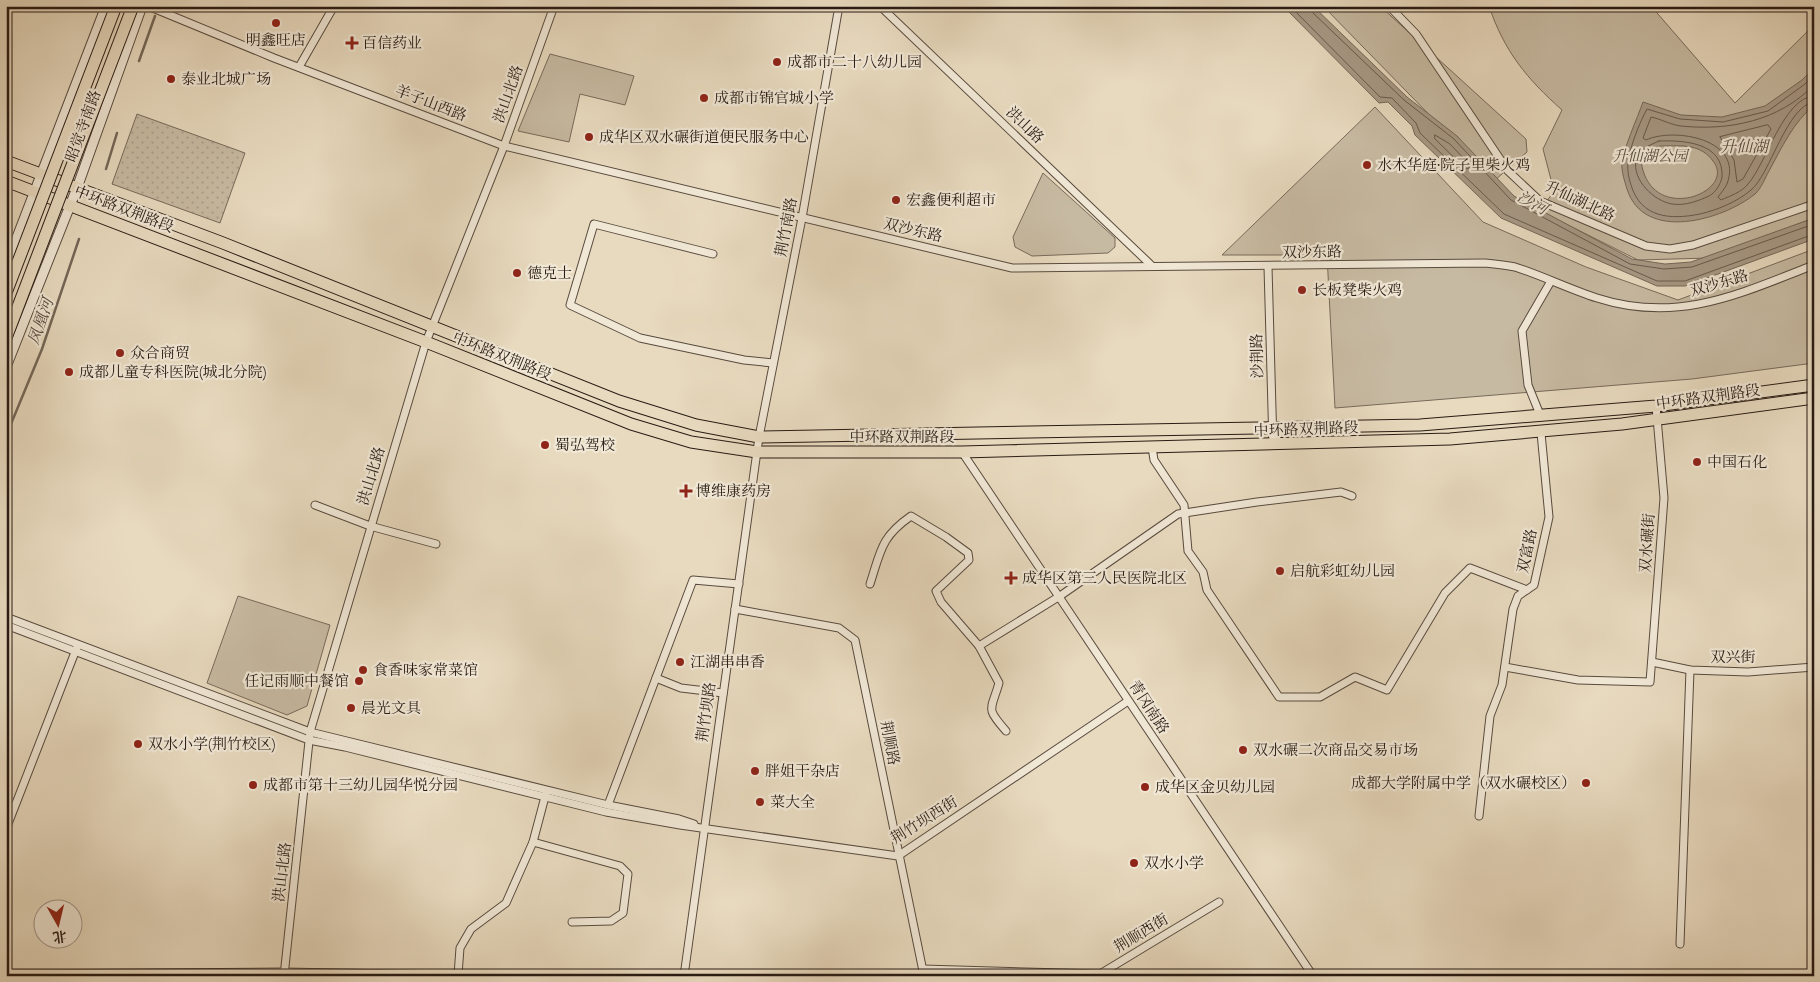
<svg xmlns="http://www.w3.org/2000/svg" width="1820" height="982" font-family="'IM FELL English','Noto Serif SC',serif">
	<defs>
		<pattern id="garden-dots" width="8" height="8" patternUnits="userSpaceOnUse" patternTransform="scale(1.25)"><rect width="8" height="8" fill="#c7baa2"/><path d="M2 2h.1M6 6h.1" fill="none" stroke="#ab9f8b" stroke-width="1.8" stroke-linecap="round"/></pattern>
	</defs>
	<rect width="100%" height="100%" fill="#e8dabf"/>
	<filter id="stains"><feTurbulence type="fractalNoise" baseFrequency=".004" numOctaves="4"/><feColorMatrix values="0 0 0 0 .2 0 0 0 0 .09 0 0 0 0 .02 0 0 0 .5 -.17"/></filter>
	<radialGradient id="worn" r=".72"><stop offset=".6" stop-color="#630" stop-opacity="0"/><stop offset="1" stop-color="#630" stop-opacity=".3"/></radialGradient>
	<g fill="#c7baa2" stroke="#786a5b">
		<polygon points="1323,6 1380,6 1526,139 1527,152 1494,181"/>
		<path d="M1489,6H1651L1735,103L1814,25V218L1709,258L1638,260L1540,211L1554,191L1543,149L1562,110C1527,79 1504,51 1489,6Z"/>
		<polygon points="550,54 634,76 625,105 580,94 569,142 518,131"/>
		<polygon points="1375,107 1483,222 1586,267 1678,300 1814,249 1814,363 1692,379 1335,408 1327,255 1222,255"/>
		<polygon points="1043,173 1115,238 1115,247 1108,253 1032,256 1015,247 1013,237"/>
		<polygon points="238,596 330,625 307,706 287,715 207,683"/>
	</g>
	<polygon fill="url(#garden-dots)" stroke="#786a5b" points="137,114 245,153 220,223 112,184"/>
	<g fill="#a79985" stroke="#746758" fill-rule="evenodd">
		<polygon points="1283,6 1313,6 1407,97 1457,136 1514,196 1632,259 1665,264 1691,262 1814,218 1814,239 1685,286 1657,286 1501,218 1415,135 1412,126 1388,102 1379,103"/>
		<path d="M1814,68V105C1793,123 1782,147 1769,171C1765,178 1761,189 1755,194C1723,220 1644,243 1627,189C1625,182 1621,171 1622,163C1624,147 1637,119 1643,102L1681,115L1722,117L1765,106L1802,80ZM1660,146C1670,146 1682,145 1691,147C1701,149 1708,154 1713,161C1738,192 1650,227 1641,161L1647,152Z"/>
	</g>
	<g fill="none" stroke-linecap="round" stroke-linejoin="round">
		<g stroke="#685a4c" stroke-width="1">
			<polyline points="1290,6 1380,97 1392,98 1416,123 1420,133 1504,214 1657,281 1685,281 1814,234"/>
			<polyline points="1310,6 1312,12 1404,100 1454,139 1511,200 1630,264 1664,269 1692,267 1814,224"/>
			<path d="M1814,75L1805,84L1768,111L1723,122L1680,119L1647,109C1639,124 1630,146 1628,163C1627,170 1629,179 1631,185C1641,218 1670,220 1700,214C1717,210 1737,202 1751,190C1770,175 1787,105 1814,102"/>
			<path d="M1814,85C1779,121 1729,131 1681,126C1671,125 1661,119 1651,117L1643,138L1646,140C1674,127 1744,139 1727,184C1725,188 1721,193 1718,197L1721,200C1730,196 1742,192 1748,184C1766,164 1784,97 1814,96"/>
			<polygon points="1768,125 1771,129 1743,179 1737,182 1734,160 1720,137"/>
			<polygon points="1435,135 1450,144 1470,165 1469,168 1466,169 1435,139"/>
			<path d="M1659,141C1685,140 1724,143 1722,177C1721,184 1715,193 1709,196C1698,201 1685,206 1672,204C1654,201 1632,180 1636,160C1639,149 1650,145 1659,141Z"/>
		</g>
		<g stroke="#746758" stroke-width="2.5">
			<polyline points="139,61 155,16"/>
			<polyline points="106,169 117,133"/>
			<polyline points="6,436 42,349 79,239"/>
		</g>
		<g stroke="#584b3f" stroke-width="9">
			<g id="minor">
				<path d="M148,6L274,58L504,146L1012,268L1485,263C1495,264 1505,265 1515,267C1543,276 1569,289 1597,298C1678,324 1739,294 1814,265"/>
				<polyline points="880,6 1151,265"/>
				<polyline points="1389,6 1416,34 1508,171 1540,201 1646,246 1670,249 1693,245 1814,204"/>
				<polyline points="299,67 334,6"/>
				<polyline points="713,254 594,224 570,305 640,338 744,360 773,363"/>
				<polyline points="1268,267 1273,445"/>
				<polyline points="1541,417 1528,385 1522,331 1551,281"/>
				<polyline points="1152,447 1154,460 1184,505 1188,551 1203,572 1207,590 1279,697 1320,697 1355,677 1387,690 1445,593 1470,568 1527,590"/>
				<polyline points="962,452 1313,976"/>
				<polyline points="315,505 370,526 436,544"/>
				<path d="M870,584C881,550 881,537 911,516L946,537L968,553L969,560L936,591L941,602L979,646L999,683C991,711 985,707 1006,731"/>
				<polyline points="735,609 839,628 855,640 924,976"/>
				<polyline points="6,617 310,732 608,805 679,819 694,824"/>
				<polyline points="6,625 309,740 345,747 606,812 680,825 898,856 1128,701"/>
				<polyline points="979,646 1060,596 1178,514 1257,502 1341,492 1352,496"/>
				<polyline points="1652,662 1690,670 1748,672 1814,667"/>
				<polyline points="1505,667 1578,680 1650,682 1664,498 1656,406"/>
				<polyline points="656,678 681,688 723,693"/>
				<polyline points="608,805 693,580 739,584"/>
				<polyline points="1479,816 1490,716 1502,685 1513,609 1518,596 1534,585 1549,517 1541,433"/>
				<polyline points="6,829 77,647"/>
				<polyline points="533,842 620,866 628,874 623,913 611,921 572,922"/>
				<polyline points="1680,944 1690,670"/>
				<polyline points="923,969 1100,974 1219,902"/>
				<polyline points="6,974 284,972 515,976"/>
				<polyline points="458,975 460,948 471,929 506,903 533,842 546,793"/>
				<polyline points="284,976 310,732 426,342 504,146 554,6"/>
				<polyline points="684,976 759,437 802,218 839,6"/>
			</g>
		</g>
		<g stroke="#584b3f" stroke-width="11">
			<g id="tertiary">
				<polyline points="6,266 106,6"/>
				<polyline points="6,367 77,188 142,6"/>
			</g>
		</g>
		<g stroke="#281b14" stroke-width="13">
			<g id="primary">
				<polyline points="6,161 223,243 619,401 696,425 759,437 1420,425 1656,406 1814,385"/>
				<polyline points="6,181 426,342 631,424 691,442 757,452 962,452 1450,439 1622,424 1814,398"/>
			</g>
		</g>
		<use href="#minor" stroke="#f0e7d5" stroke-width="7"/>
		<use href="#tertiary" stroke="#f0e7d5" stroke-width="9"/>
		<use href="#primary" stroke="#e8dabf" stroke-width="11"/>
		<g stroke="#281b14" stroke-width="13" stroke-linecap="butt">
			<g id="primary-bridge">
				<polyline points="6,293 116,6"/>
				<polyline points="6,338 133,6"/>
			</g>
		</g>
		<use href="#primary-bridge" stroke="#e8dabf" stroke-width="11"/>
	</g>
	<g fill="#8f2418" stroke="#f0e7d5" stroke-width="2">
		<circle cx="276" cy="23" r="5"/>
		<path d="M349.5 35.5h5v5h5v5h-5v5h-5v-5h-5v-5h5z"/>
		<circle cx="777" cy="62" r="5"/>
		<circle cx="171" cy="79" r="5"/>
		<circle cx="704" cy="98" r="5"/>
		<circle cx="589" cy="137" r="5"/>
		<circle cx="1367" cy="165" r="5"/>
		<circle cx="896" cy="200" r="5"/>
		<circle cx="517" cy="273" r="5"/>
		<circle cx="1302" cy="290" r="5"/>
		<circle cx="120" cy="353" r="5"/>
		<circle cx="69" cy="372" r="5"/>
		<circle cx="545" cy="445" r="5"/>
		<circle cx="1697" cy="462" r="5"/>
		<path d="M683.5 483.5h5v5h5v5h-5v5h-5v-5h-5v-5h5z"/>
		<circle cx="1280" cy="571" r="5"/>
		<path d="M1008.5 570.5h5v5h5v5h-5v5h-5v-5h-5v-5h5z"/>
		<circle cx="680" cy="662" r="5"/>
		<circle cx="363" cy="670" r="5"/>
		<circle cx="359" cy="681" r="5"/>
		<circle cx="351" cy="708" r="5"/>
		<circle cx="138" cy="744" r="5"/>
		<circle cx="1243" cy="750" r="5"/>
		<circle cx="755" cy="771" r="5"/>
		<circle cx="1586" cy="783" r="5"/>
		<circle cx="253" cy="785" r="5"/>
		<circle cx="1145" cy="787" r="5"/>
		<circle cx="760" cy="802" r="5"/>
		<circle cx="1134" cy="863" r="5"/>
	</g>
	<g text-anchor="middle" stroke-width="4.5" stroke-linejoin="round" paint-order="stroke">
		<g font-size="15" fill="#281b14" stroke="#f0e7d5" text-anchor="start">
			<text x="276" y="45" text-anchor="middle">明鑫旺店</text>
			<text x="362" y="48">百信药业</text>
			<text x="787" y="67">成都市二十八幼儿园</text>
			<text x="181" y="84">泰业北城广场</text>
			<text x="714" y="103">成都市锦官城小学</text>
			<text x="599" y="142">成华区双水碾街道便民服务中心</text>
			<text x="1377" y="170">水木华庭·院子里柴火鸡</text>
			<text x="906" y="205">宏鑫便利超市</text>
			<text x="527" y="278">德克士</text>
			<text x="1312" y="295">长板凳柴火鸡</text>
			<text x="130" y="358">众合商贸</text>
			<text x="79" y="377">成都儿童专科医院(城北分院)</text>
			<text x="555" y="450">蜀弘驾校</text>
			<text x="1707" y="467">中国石化</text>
			<text x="696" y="496">博维康药房</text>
			<text x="1290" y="576">启航彩虹幼儿园</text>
			<text x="1022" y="583">成华区第三人民医院北区</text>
			<text x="690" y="667">江湖串串香</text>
			<text x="373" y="675">食香味家常菜馆</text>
			<text x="349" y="686" text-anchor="end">任记雨顺中餐馆</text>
			<text x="361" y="713">晨光文具</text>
			<text x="148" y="749">双水小学(荆竹校区)</text>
			<text x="1253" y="755">双水碾二次商品交易市场</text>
			<text x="765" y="776">胖姐干杂店</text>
			<text x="1576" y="788" text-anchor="end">成都大学附属中学（双水碾校区）</text>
			<text x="263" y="790">成都市第十三幼儿园华悦分园</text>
			<text x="1155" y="792">成华区金贝幼儿园</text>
			<text x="770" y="807">菜大全</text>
			<text x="1144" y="868">双水小学</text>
		</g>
		<g font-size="15" fill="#281b14" stroke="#f0e7d5">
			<text transform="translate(508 94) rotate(-70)" y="5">洪山北路</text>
			<text transform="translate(431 103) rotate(21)" y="5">羊子山西路</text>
			<text transform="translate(1025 125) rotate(44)" y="5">洪山路</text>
			<text transform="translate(83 126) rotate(-70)" y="5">昭觉寺南路</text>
			<text transform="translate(1580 201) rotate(25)" y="5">升仙湖北路</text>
			<text transform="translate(124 209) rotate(21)" y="5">中环路双荆路段</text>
			<text transform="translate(786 227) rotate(-79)" y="5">荆竹南路</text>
			<text transform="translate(913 230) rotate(13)" y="5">双沙东路</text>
			<text transform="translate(1312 252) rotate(-1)" y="5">双沙东路</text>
			<text transform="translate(1719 283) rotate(-16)" y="5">双沙东路</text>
			<text transform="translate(502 356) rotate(22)" y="5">中环路双荆路段</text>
			<text transform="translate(1257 356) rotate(-91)" y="5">沙荆路</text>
			<text transform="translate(1708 397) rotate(-8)" y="5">中环路双荆路段</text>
			<text transform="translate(1306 429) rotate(-2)" y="5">中环路双荆路段</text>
			<text x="902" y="442">中环路双荆路段</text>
			<text transform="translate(371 476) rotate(-73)" y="5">洪山北路</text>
			<text transform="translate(1647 543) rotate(-86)" y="5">双水碾街</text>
			<text transform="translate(1527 551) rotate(-78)" y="5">双富路</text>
			<text x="1733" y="662">双兴街</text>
			<text transform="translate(1149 707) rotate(57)" y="5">青冈南路</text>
			<text transform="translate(706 712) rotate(-82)" y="5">荆竹坝路</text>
			<text transform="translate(890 743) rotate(79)" y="5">荆顺路</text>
			<text transform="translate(924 820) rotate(-32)" y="5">荆竹坝西街</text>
			<text transform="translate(282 872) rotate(-83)" y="5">洪山北路</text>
			<text transform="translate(1141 933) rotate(-31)" y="5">荆顺西街</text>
		</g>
		<g font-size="15" font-style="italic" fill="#584b3f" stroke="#f0e7d5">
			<text x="1650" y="161">升仙湖公园</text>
		</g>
		<g font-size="16" font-style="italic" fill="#5b4d41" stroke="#f0e7d5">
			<text x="1744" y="152">升仙湖</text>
			<text transform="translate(1533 202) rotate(29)" y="6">沙河</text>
			<text transform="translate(40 321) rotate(-71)" y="6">凤凰河</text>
		</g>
	</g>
	<rect width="1820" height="982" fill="none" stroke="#e8dabf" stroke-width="25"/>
	<rect x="8" y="8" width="1805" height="967" fill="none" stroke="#281b14" stroke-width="2.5"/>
	<rect x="12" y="12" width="1795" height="957" fill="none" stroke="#281b14"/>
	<g transform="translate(58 924) rotate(172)"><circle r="24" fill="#f0e7d5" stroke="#a09588"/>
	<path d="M0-4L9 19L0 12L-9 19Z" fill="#8f2418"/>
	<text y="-8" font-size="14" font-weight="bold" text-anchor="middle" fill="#281b14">北</text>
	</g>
	<rect width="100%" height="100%" filter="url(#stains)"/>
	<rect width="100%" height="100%" fill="url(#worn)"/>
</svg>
